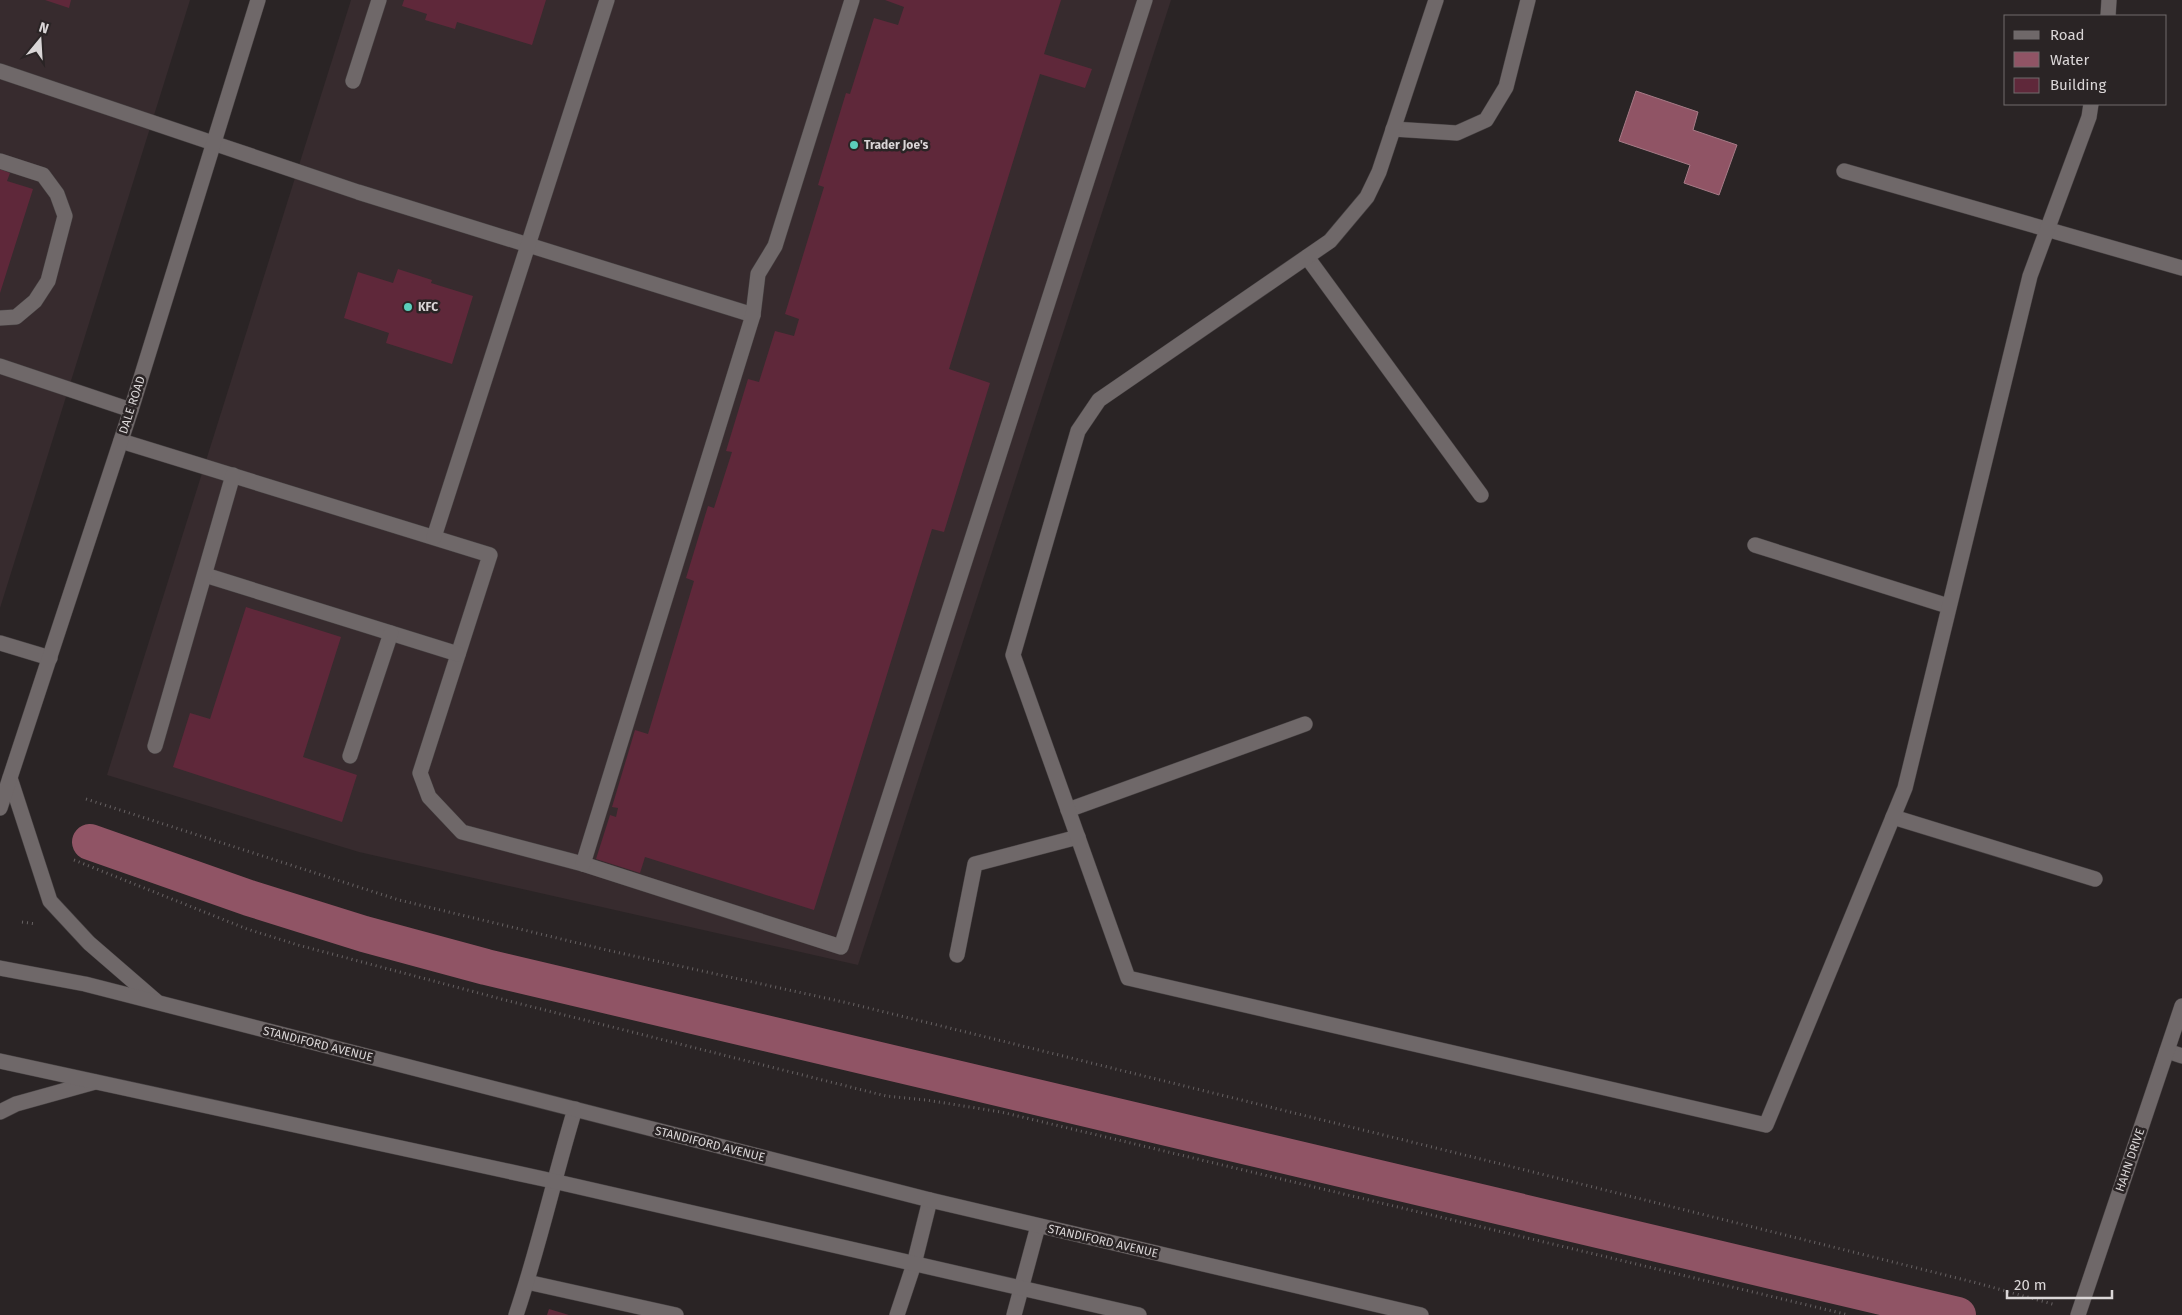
<svg xmlns="http://www.w3.org/2000/svg" width="2182" height="1315" font-family="'Fira Sans',sans-serif">
	<rect width="100%" height="100%" fill="#2a2425"/>
	<g fill="#372b2e">
		<polygon points="0,0 190,0 0,608"/>
		<polygon points="351,0 1171,0 858,965 359,852 107,775"/>
	</g>
	<polygon fill="#905465" stroke="#a67b87" points="1636,91 1698,112 1693,130 1737,145 1719,195 1684,183 1690,165 1619,141"/>
	<g fill="none" stroke-linecap="round" stroke-linejoin="round">
		<polyline stroke="#905465" stroke-width="36" points="90,842 249,898 364,934 486,967 1958,1315"/>
	</g>
	<g fill="#5f283a">
		<polygon points="45,0 71,0 69,8"/>
		<polygon points="404,0 546,0 532,45 457,22 455,29 425,20 427,14 402,6"/>
		<polygon points="885,0 1061,0 1044,54 1092,69 1085,88 1040,74 949,369 990,383 944,532 932,529 814,910 645,857 640,873 596,859 610,815 616,817 618,808 612,807 635,730 648,734 694,581 686,578 708,506 714,508 732,452 726,451 748,379 759,382 775,331 794,336 799,319 785,314 824,187 818,185 846,93 850,94 874,18 898,25 904,7"/>
		<polygon points="0,169 10,173 7,181 33,189 0,293"/>
		<polygon points="398,269 432,280 431,283 473,296 452,364 386,343 389,333 344,318 358,272 393,283"/>
		<polygon points="246,607 341,637 303,757 357,775 342,822 173,767 190,713 210,719"/>
		<polygon points="549,1309 569,1315 547,1315"/>
	</g>
	<g fill="none" stroke-linecap="round" stroke-linejoin="round">
		<g stroke="#464142" stroke-width="16">
			<g id="service">
				<polyline points="353,81 379,0"/>
				<polyline points="1393,129 1457,133 1486,120 1506,87 1528,0"/>
				<polyline points="213,143 358,192 753,315"/>
				<polyline points="0,161 43,175 57,194 65,216 48,281 35,301 16,317 0,318"/>
				<polyline points="1844,171 2182,268"/>
				<polyline points="1307,257 1481,495"/>
				<polyline points="0,366 131,410"/>
				<polyline points="121,441 490,555 420,773 429,797 462,832 583,864 841,947 1145,0"/>
				<polyline points="434,537 607,0"/>
				<polyline points="1755,545 1948,606"/>
				<polyline points="205,575 458,654"/>
				<polyline points="0,643 50,658"/>
				<polyline points="155,746 233,475"/>
				<polyline points="350,756 391,633"/>
				<polyline points="1068,810 1305,724"/>
				<polyline points="1893,817 2095,879"/>
				<polyline points="583,864 753,315 758,274 775,246 852,0"/>
				<polyline points="957,955 975,864 1078,837"/>
				<polyline points="0,1112 16,1104 95,1082"/>
				<polyline points="527,1282 676,1315"/>
				<path d="M516,1315C539,1247 554,1178 575,1109"/>
				<polyline points="897,1315 914,1264 930,1200"/>
				<polyline points="1014,1315 1038,1226"/>
			</g>
		</g>
		<g stroke="#464142" stroke-width="16">
			<g id="minor">
				<polyline points="1436,0 1379,172 1367,197 1330,241 1099,400 1078,431 1013,655 1128,978 1766,1125 1905,788 2030,276 2089,117 2091,104"/>
				<polyline points="2108,16 2109,0"/>
				<polyline points="0,71 213,143"/>
				<polyline points="2167,1051 2182,1056"/>
				<polyline points="2078,1315 2182,1006"/>
			</g>
		</g>
		<g stroke="#464142" stroke-width="16">
			<g id="secondary">
				<polyline points="10,778 50,901 89,943 156,1001"/>
				<polyline points="0,808 131,410 258,0"/>
				<polyline points="0,968 85,984 930,1200 1421,1315"/>
				<polyline points="0,1061 553,1181 1139,1315"/>
			</g>
		</g>
		<g stroke="#676263" stroke-width="3" stroke-dasharray="1 4" stroke-linecap="butt">
			<polyline points="86,799 399,900 611,951 848,1003 1505,1165 1977,1283 2056,1305"/>
			<polyline points="74,860 247,929 298,945 505,1000 886,1096 926,1100 1001,1112 1849,1315"/>
			<polyline points="22,922 36,924"/>
		</g>
		<use href="#service" stroke="#6f6869" stroke-width="15"/>
		<use href="#minor" stroke="#6f6869" stroke-width="15"/>
		<use href="#secondary" stroke="#6f6869" stroke-width="15"/>
	</g>
	<g fill="#5bcebc" stroke="#2a2425" stroke-width="2">
		<circle cx="854" cy="145" r="5"/>
		<circle cx="408" cy="307" r="5"/>
	</g>
	<g text-anchor="middle" stroke-width="5" stroke-linejoin="round" paint-order="stroke">
		<g font-size="12" font-weight="bold" fill="#dad6d7" stroke="#2a2425" text-anchor="start">
			<text x="864" y="149">Trader Joe's</text>
			<text x="418" y="311">KFC</text>
		</g>
		<g font-size="12" fill="#dad6d7" stroke="#2a2425">
			<text transform="translate(132 405) rotate(-72)" y="4">DALE ROAD</text>
			<text transform="translate(318 1044) rotate(14)" y="4">STANDIFORD AVENUE</text>
			<text transform="translate(710 1144) rotate(14)" y="4">STANDIFORD AVENUE</text>
			<text transform="translate(2130 1160) rotate(-71)" y="4">HAHN DRIVE</text>
			<text transform="translate(1103 1241) rotate(13)" y="4">STANDIFORD AVENUE</text>
		</g>
	</g>
	<rect x="2004" y="15" width="162" height="90" fill="#2a2425" stroke="#706b6c"/>
	<rect x="2014" y="31" width="25" height="8" fill="#6f6869" stroke="#706b6c"/>
	<text x="2050" y="40" font-size="15" fill="#dad6d7">Road</text>
	<rect x="2014" y="52" width="25" height="15" fill="#905465" stroke="#706b6c"/>
	<text x="2050" y="65" font-size="15" fill="#dad6d7">Water</text>
	<rect x="2014" y="78" width="25" height="15" fill="#5f283a" stroke="#706b6c"/>
	<text x="2050" y="90" font-size="15" fill="#dad6d7">Building</text>
	<g transform="translate(40 40) rotate(18)" stroke="#2a2425" stroke-width="4" paint-order="stroke">
	<path d="M0-4L9 19L0 12L-9 19Z" fill="#dad6d7"/>
	<text y="-8" font-size="14" font-weight="bold" text-anchor="middle" fill="#dad6d7">N</text>
	</g>
	<path d="M2007 1290v8h105v-8" fill="none" stroke="#dad6d7" stroke-width="2.5"/>
	<text x="2014" y="1290" font-size="15" fill="#dad6d7" stroke="#2a2425" stroke-width="4" paint-order="stroke">20 m</text>
</svg>
